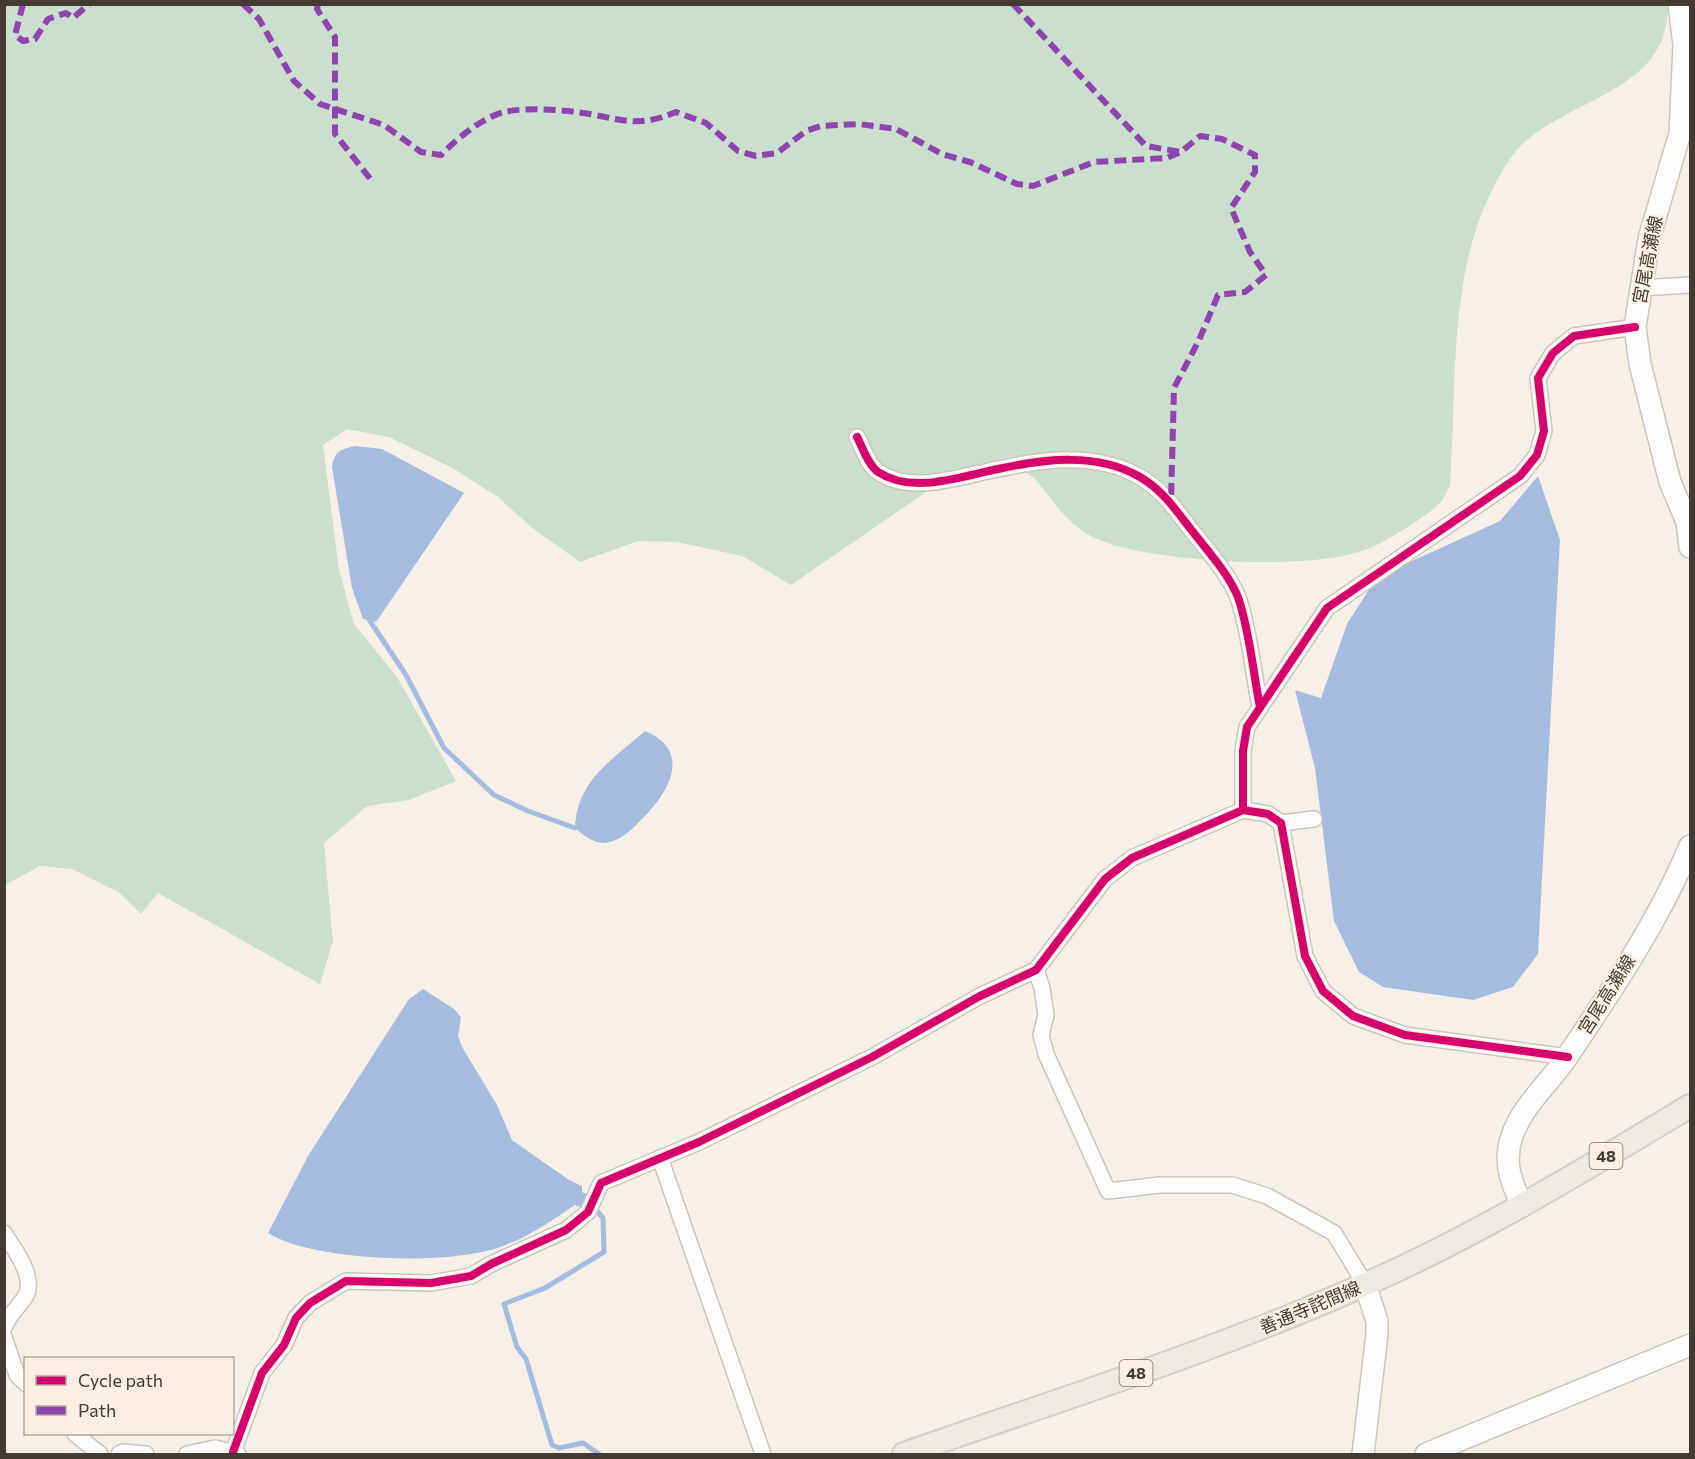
<svg xmlns="http://www.w3.org/2000/svg" width="1695" height="1459" font-family="Commissioner,'Noto Sans JP',sans-serif">
	<rect width="100%" height="100%" fill="#f7f0e9"/>
	<path fill="#ccdece" d="M5,5H1669C1667,16 1666,30 1662,40C1637,100 1545,107 1510,159C1445,255 1458,375 1450,485C1447,491 1444,499 1439,504C1429,515 1385,542 1370,548C1316,572 1151,563 1097,539C1032,509 1052,441 955,472L791,585L742,556L677,542L638,541L580,562L531,527L498,497L454,469L389,437L347,429L323,445L339,570L354,624L397,677L456,781L409,800L367,806L324,843L333,941L320,984L158,893L141,914L120,893L72,869L40,866L5,885Z"/>
	<g fill="#a6bcdf">
		<path d="M356,446L382,449L464,493L376,622L363,619L352,588L332,467C334,451 341,449 356,446Z"/>
		<polygon points="1538,476 1560,540 1538,954 1513,987 1473,1000 1383,987 1359,972 1334,921 1315,768 1295,690 1321,698 1347,624 1377,577 1500,521"/>
		<path d="M645,731C691,750 671,789 645,816C633,828 621,842 603,843C593,843 582,834 575,828C577,780 612,760 645,731Z"/>
		<path d="M423,989L454,1009L461,1017L458,1036L462,1047L497,1105L512,1140L569,1180L582,1186V1192L591,1196L584,1208L575,1205C553,1220 529,1237 503,1246C453,1266 314,1262 268,1233L308,1156L409,999Z"/>
	</g>
	<g fill="none" stroke-linecap="round" stroke-linejoin="round">
		<g stroke="#a6bcdf" stroke-width="5">
			<polyline points="370,621 406,675 444,748 494,795 528,811 575,828"/>
			<polyline points="596,1210 603,1218 604,1252 545,1288 504,1304 517,1347 526,1359 552,1445 559,1448 583,1443 599,1454"/>
		</g>
		<g stroke="#ccc5be" stroke-width="18">
			<g id="street">
				<polyline points="1640,288 1690,285"/>
				<path d="M857,437C863,448 868,465 878,472C913,495 961,476 998,469C1044,459 1097,452 1140,477C1164,491 1177,512 1193,532C1208,551 1231,577 1239,600C1250,634 1253,672 1260,707"/>
				<polyline points="1243,810 1243,751 1247,727 1327,608 1520,476 1537,455 1544,431 1538,378 1553,353 1574,336 1635,327"/>
				<polyline points="1281,823 1314,819"/>
				<polyline points="1036,970 1042,988 1046,1015 1041,1035 1046,1054 1108,1191 1160,1185 1232,1185 1267,1196 1334,1233 1365,1284"/>
				<polyline points="660,1158 763,1454"/>
				<path d="M4,1233C14,1249 37,1278 25,1297C17,1309 9,1314 4,1328"/>
				<polyline points="4,1337 17,1375 26,1384"/>
				<polyline points="75,1434 100,1454"/>
				<polyline points="233,1452 262,1373 284,1345 296,1318 310,1303 346,1281 431,1283 471,1276 491,1264 566,1230 588,1212 601,1183 699,1142 872,1057 980,996 1036,970 1105,879 1132,858 1243,810 1268,814 1281,823 1305,956 1323,991 1353,1016 1405,1035 1568,1057"/>
				<polyline points="119,1454 123,1452 146,1454"/>
				<polyline points="187,1454 215,1448 238,1454"/>
			</g>
		</g>
		<g stroke="#ccc5be" stroke-width="24">
			<g id="secondary">
				<polyline points="1679,4 1684,45 1680,133 1649,239 1635,327 1640,364 1670,482 1687,522 1690,547"/>
				<path d="M1522,1206C1511,1182 1503,1162 1512,1136C1523,1104 1551,1082 1569,1054C1614,987 1659,920 1690,846"/>
				<polyline points="1363,1454 1377,1334 1377,1321 1365,1284"/>
				<polyline points="1426,1454 1690,1345"/>
			</g>
		</g>
		<g stroke="#d3ceca" stroke-width="26">
			<path id="primary" d="M904,1454C1058,1400 1215,1351 1364,1285C1478,1235 1584,1170 1690,1106"/>
		</g>
		<use href="#street" stroke="#fefdfc" stroke-width="15"/>
		<use href="#secondary" stroke="#fefdfc" stroke-width="21"/>
		<use href="#primary" stroke="#edeae3" stroke-width="22"/>
		<g stroke="#8e44ad" stroke-width="6" stroke-dasharray="12 6" stroke-linecap="butt">
			<polyline points="23,4 15,35 23,41 35,39 48,19 66,13 73,18 89,4"/>
			<path d="M243,4L259,19L294,81L320,104L384,125L421,152L441,155C456,140 473,125 493,116C513,105 567,110 590,114C627,121 639,127 676,112L706,123L738,151L756,156L777,153L806,131L821,126L859,124L896,129L942,154L970,162L1017,184L1033,186L1094,162L1166,158L1181,152"/>
			<polyline points="318,4 317,9 335,37 335,134 372,181"/>
			<polyline points="1013,4 1146,146 1181,152 1200,136 1222,139 1255,155 1255,172 1231,208 1250,252 1266,275 1245,292 1218,295 1199,340 1174,388 1171,501"/>
		</g>
		<g stroke="#fdf0e3" stroke-width="11">
			<g id="cycleway">
				<path d="M857,437C863,448 868,465 878,472C913,495 961,476 998,469C1044,459 1097,452 1140,477C1164,491 1177,512 1193,532C1208,551 1231,577 1239,600C1250,634 1253,672 1260,707"/>
				<polyline points="1243,810 1243,751 1247,727 1327,608 1520,476 1537,455 1544,431 1538,378 1553,353 1574,336 1635,327"/>
				<polyline points="233,1452 262,1373 284,1345 296,1318 310,1303 346,1281 431,1283 471,1276 491,1264 566,1230 588,1212 601,1183 699,1142 872,1057 980,996 1036,970 1105,879 1132,858 1243,810 1268,814 1281,823 1305,956 1323,991 1353,1016 1405,1035 1568,1057"/>
			</g>
		</g>
		<use href="#cycleway" stroke="#d6006c" stroke-width="8"/>
	</g>
	<g text-anchor="middle" stroke-width="4.5" stroke-linejoin="round" paint-order="stroke">
		<g fill="#fdf0e3" stroke="#7b7168" stroke-width="1.5">
			<rect x="1589.5" y="1143" width="33" height="26" rx="4.5"/>
			<rect x="1119.5" y="1360" width="33" height="26" rx="4.5"/>
		</g>
		<g font-size="16" font-weight="bold" fill="#433b33">
			<text x="1606" y="1162">48</text>
			<text x="1136" y="1379">48</text>
		</g>
		<g font-size="18" fill="#433b33" stroke="#fdf0e3">
			<text transform="translate(1648 260) rotate(-79)" y="6">宮尾高瀬線</text>
			<text transform="translate(1607 995) rotate(-58)" y="6">宮尾高瀬線</text>
			<text transform="translate(1310 1308) rotate(-23)" y="6">善通寺詫間線</text>
		</g>
	</g>
	<rect width="1695" height="1459" fill="none" stroke="#433b33" stroke-width="12"/>
	<rect x="24" y="1357" width="210" height="78" fill="#fdf0e3" stroke="#b3a89d" stroke-width="1.5"/>
	<rect x="36" y="1376" width="30" height="9" fill="#d6006c" stroke="#b3a89d" stroke-width="1.5"/>
	<text x="78" y="1387" font-size="18" fill="#433b33">Cycle path</text>
	<rect x="36" y="1406" width="30" height="9" fill="#8e44ad" stroke="#b3a89d" stroke-width="1.5"/>
	<text x="78" y="1417" font-size="18" fill="#433b33">Path</text>
</svg>
